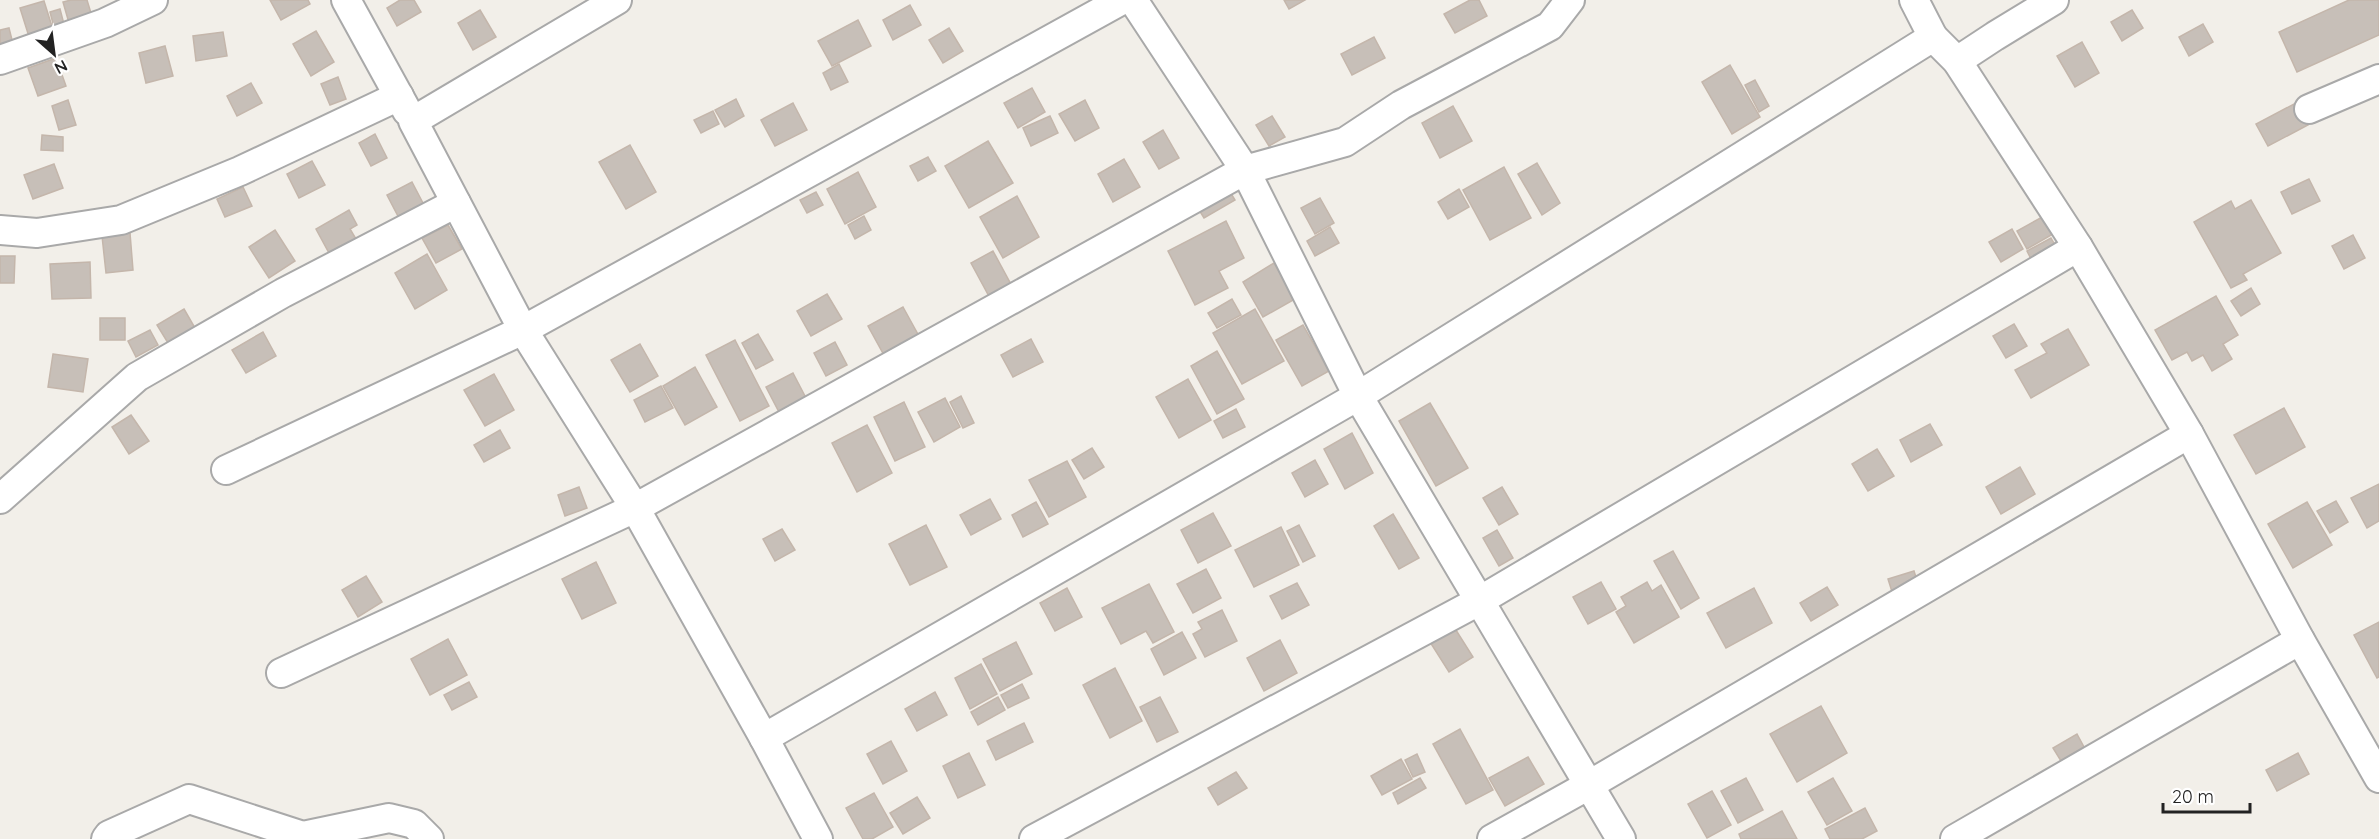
<svg xmlns="http://www.w3.org/2000/svg" width="2379" height="839" font-family="Quicksand,sans-serif">
	<rect width="100%" height="100%" fill="#f2efe9"/>
	<g fill="#c7bfb8" stroke="#c4b6ab" stroke-width="1.5">
		<polygon points="71,0 87,0 94,23 71,30 63,2"/>
		<polygon points="270,0 308,0 310,4 281,20"/>
		<polygon points="400,0 414,0 421,12 397,26 387,8"/>
		<polygon points="1284,0 1305,0 1289,9"/>
		<polygon points="1470,0 1479,0 1487,16 1455,33 1444,14"/>
		<polygon points="2349,0 2379,0 2379,35 2297,72 2279,32"/>
		<polygon points="44,1 55,36 31,43 20,8"/>
		<polygon points="910,5 921,25 893,40 883,20"/>
		<polygon points="60,9 66,32 56,35 50,12"/>
		<polygon points="480,10 496,37 473,50 458,23"/>
		<polygon points="2132,10 2143,28 2122,41 2111,22"/>
		<polygon points="858,20 871,46 832,66 818,41"/>
		<polygon points="2203,24 2213,42 2189,56 2179,37"/>
		<polygon points="9,28 15,52 0,55 0,30"/>
		<polygon points="949,28 963,51 943,63 929,40"/>
		<polygon points="316,31 334,62 311,76 293,44"/>
		<polygon points="223,32 227,56 196,61 193,36"/>
		<polygon points="1374,37 1385,58 1352,75 1341,54"/>
		<polygon points="2082,42 2099,73 2075,87 2057,56"/>
		<polygon points="165,46 173,76 146,83 139,53"/>
		<polygon points="56,58 66,86 38,96 28,68"/>
		<polygon points="839,64 848,82 831,90 823,73"/>
		<polygon points="1730,65 1760,117 1732,134 1702,82"/>
		<polygon points="338,77 346,99 330,105 321,84"/>
		<polygon points="1755,80 1769,106 1759,112 1745,85"/>
		<polygon points="251,83 262,103 237,116 227,96"/>
		<polygon points="1032,88 1045,112 1018,128 1004,103"/>
		<polygon points="736,99 744,116 725,127 715,110"/>
		<polygon points="68,100 76,125 59,130 52,106"/>
		<polygon points="1085,100 1099,128 1075,141 1059,114"/>
		<polygon points="793,103 807,130 775,146 761,120"/>
		<polygon points="2296,103 2308,125 2268,146 2256,124"/>
		<polygon points="1453,106 1472,141 1440,158 1422,123"/>
		<polygon points="713,111 719,124 701,133 694,120"/>
		<polygon points="1050,116 1058,133 1031,146 1023,128"/>
		<polygon points="1272,116 1285,137 1269,146 1256,125"/>
		<polygon points="1163,130 1179,158 1159,169 1143,142"/>
		<polygon points="375,134 387,158 371,166 359,143"/>
		<polygon points="42,135 63,137 63,151 41,150"/>
		<polygon points="988,141 1013,183 969,208 945,166"/>
		<polygon points="630,145 656,192 626,209 599,162"/>
		<polygon points="928,157 936,171 918,181 910,166"/>
		<polygon points="1124,159 1140,187 1113,202 1098,174"/>
		<polygon points="312,161 325,185 299,198 287,174"/>
		<polygon points="1537,163 1560,203 1542,215 1518,174"/>
		<polygon points="54,164 63,188 33,199 24,175"/>
		<polygon points="1504,167 1531,218 1490,240 1463,190"/>
		<polygon points="858,172 876,207 845,224 827,189"/>
		<polygon points="2309,179 2320,201 2292,214 2281,192"/>
		<polygon points="412,182 425,207 400,220 387,195"/>
		<polygon points="243,187 252,206 225,217 217,199"/>
		<polygon points="1227,187 1235,200 1204,218 1196,205"/>
		<polygon points="1459,189 1469,207 1448,219 1438,202"/>
		<polygon points="816,192 823,205 807,213 800,200"/>
		<polygon points="1017,196 1039,237 1003,258 980,217"/>
		<polygon points="1320,198 1334,223 1315,234 1301,208"/>
		<polygon points="2251,200 2281,253 2243,274 2247,280 2231,288 2194,222 2231,201 2235,209"/>
		<polygon points="349,210 357,225 350,229 356,239 329,253 316,229"/>
		<polygon points="864,216 871,230 855,239 848,225"/>
		<polygon points="2044,216 2053,234 2027,249 2017,231"/>
		<polygon points="1226,221 1244,258 1219,271 1228,288 1195,305 1168,251"/>
		<polygon points="448,225 462,249 436,263 422,238"/>
		<polygon points="1330,227 1339,243 1315,256 1307,241"/>
		<polygon points="2012,229 2023,249 2001,262 1989,242"/>
		<polygon points="275,230 295,261 269,278 249,247"/>
		<polygon points="130,233 133,270 106,273 102,236"/>
		<polygon points="2353,235 2365,258 2344,269 2332,246"/>
		<polygon points="2051,238 2059,252 2034,265 2027,251"/>
		<polygon points="993,251 1013,288 991,300 971,263"/>
		<polygon points="427,254 447,290 415,309 395,273"/>
		<polygon points="0,256 15,256 14,283 0,283"/>
		<polygon points="90,262 91,298 52,299 50,264"/>
		<polygon points="1274,263 1295,299 1263,317 1243,282"/>
		<polygon points="2251,288 2260,304 2241,316 2231,301"/>
		<polygon points="827,294 842,319 811,336 797,311"/>
		<polygon points="2216,296 2238,335 2223,344 2232,359 2212,371 2203,355 2192,361 2187,352 2172,360 2155,330"/>
		<polygon points="1232,299 1241,315 1217,328 1208,313"/>
		<polygon points="903,307 920,338 885,357 868,326"/>
		<polygon points="184,309 195,328 168,343 157,325"/>
		<polygon points="1255,309 1284,361 1242,384 1213,333"/>
		<rect x="100" y="318" width="25" height="22"/>
		<polygon points="2014,324 2027,346 2006,358 1993,336"/>
		<polygon points="1303,325 1329,371 1302,386 1276,340"/>
		<polygon points="2068,329 2089,365 2031,398 2015,370 2047,353 2041,344"/>
		<polygon points="150,330 158,345 136,357 128,341"/>
		<polygon points="263,332 276,356 246,373 232,350"/>
		<polygon points="758,334 773,360 756,369 742,343"/>
		<polygon points="1031,339 1043,362 1013,377 1001,355"/>
		<polygon points="735,340 769,406 740,421 706,355"/>
		<polygon points="835,342 847,365 826,376 814,353"/>
		<polygon points="640,344 658,376 630,392 611,360"/>
		<polygon points="1217,351 1244,399 1217,414 1191,366"/>
		<polygon points="53,354 88,359 83,392 48,387"/>
		<polygon points="695,367 717,407 685,425 663,386"/>
		<polygon points="793,373 807,400 780,414 766,387"/>
		<polygon points="494,374 514,410 485,426 464,390"/>
		<polygon points="1188,379 1211,420 1179,438 1156,397"/>
		<polygon points="661,386 673,408 645,422 634,400"/>
		<polygon points="961,396 974,423 963,428 950,402"/>
		<polygon points="945,398 960,427 934,442 918,412"/>
		<polygon points="904,402 925,447 895,461 874,417"/>
		<polygon points="1430,403 1468,468 1436,486 1399,421"/>
		<polygon points="2284,408 2305,447 2256,474 2234,435"/>
		<polygon points="1236,409 1245,427 1223,438 1214,421"/>
		<polygon points="131,415 149,441 129,454 112,427"/>
		<polygon points="1930,424 1942,445 1911,462 1900,440"/>
		<polygon points="867,425 892,473 857,492 832,443"/>
		<polygon points="500,430 510,448 484,462 474,445"/>
		<polygon points="1352,433 1373,473 1345,489 1324,449"/>
		<polygon points="1092,448 1104,467 1084,479 1072,460"/>
		<polygon points="1877,449 1894,476 1868,491 1852,464"/>
		<polygon points="1315,460 1328,484 1305,497 1292,473"/>
		<polygon points="1067,461 1086,497 1049,517 1029,480"/>
		<polygon points="2020,467 2035,494 2001,514 1986,487"/>
		<polygon points="2379,484 2379,521 2367,528 2351,498"/>
		<polygon points="579,487 587,508 565,516 558,495"/>
		<polygon points="1502,487 1518,514 1499,525 1483,498"/>
		<polygon points="990,499 1001,519 971,535 960,515"/>
		<polygon points="2336,501 2348,522 2330,533 2317,511"/>
		<polygon points="1036,502 1048,524 1023,537 1012,515"/>
		<polygon points="2307,502 2332,545 2293,568 2268,524"/>
		<polygon points="1213,513 1231,546 1198,563 1181,530"/>
		<polygon points="1393,514 1419,558 1399,569 1374,526"/>
		<polygon points="926,525 947,567 910,585 889,544"/>
		<polygon points="1299,525 1315,556 1303,562 1287,531"/>
		<polygon points="1281,527 1299,565 1254,587 1235,550"/>
		<polygon points="782,529 795,550 775,561 763,539"/>
		<polygon points="1497,530 1513,558 1499,566 1483,538"/>
		<polygon points="1673,551 1699,598 1681,609 1654,561"/>
		<polygon points="596,562 616,603 582,619 562,579"/>
		<polygon points="1206,569 1221,598 1193,613 1177,584"/>
		<polygon points="1914,571 1920,590 1894,598 1888,579"/>
		<polygon points="366,576 382,602 358,617 342,590"/>
		<polygon points="1601,582 1616,609 1588,624 1573,597"/>
		<polygon points="1647,582 1652,591 1661,585 1679,617 1634,643 1616,612 1626,606 1621,597"/>
		<polygon points="1297,583 1309,605 1282,619 1270,596"/>
		<polygon points="1149,584 1174,632 1153,643 1146,631 1121,644 1102,608"/>
		<polygon points="1827,587 1838,605 1811,621 1800,603"/>
		<polygon points="1067,588 1082,617 1055,631 1040,603"/>
		<polygon points="1754,588 1772,623 1726,648 1707,613"/>
		<polygon points="1222,610 1237,641 1205,657 1193,634 1202,629 1198,622"/>
		<polygon points="2379,622 2379,677 2377,678 2354,635"/>
		<polygon points="1454,627 1473,657 1449,672 1430,642"/>
		<polygon points="1182,632 1196,658 1164,675 1151,649"/>
		<polygon points="448,639 467,675 430,695 411,659"/>
		<polygon points="1280,640 1297,673 1264,691 1247,658"/>
		<polygon points="1016,642 1032,674 1000,691 983,659"/>
		<polygon points="981,664 997,694 970,709 955,678"/>
		<polygon points="1115,668 1142,721 1110,738 1083,685"/>
		<polygon points="469,682 477,697 452,710 444,695"/>
		<polygon points="1022,684 1029,698 1008,708 1001,695"/>
		<polygon points="935,692 947,715 917,731 905,709"/>
		<polygon points="998,697 1005,710 978,725 971,712"/>
		<polygon points="1160,697 1178,732 1157,742 1140,707"/>
		<polygon points="1821,706 1847,753 1797,782 1770,734"/>
		<polygon points="1024,723 1033,742 996,760 987,741"/>
		<polygon points="1460,729 1493,790 1466,804 1433,744"/>
		<polygon points="2077,734 2084,747 2061,761 2053,748"/>
		<polygon points="891,741 907,771 883,784 867,754"/>
		<polygon points="969,753 985,785 958,798 943,766"/>
		<polygon points="2298,753 2309,774 2277,791 2266,770"/>
		<polygon points="1417,754 1425,772 1413,777 1405,760"/>
		<polygon points="1528,757 1544,784 1505,806 1489,778"/>
		<polygon points="1401,759 1412,779 1382,795 1371,776"/>
		<polygon points="1236,772 1247,788 1218,805 1208,788"/>
		<polygon points="1420,778 1426,788 1398,804 1393,793"/>
		<polygon points="1746,778 1763,810 1738,823 1721,791"/>
		<polygon points="1833,778 1852,811 1827,825 1808,792"/>
		<polygon points="1712,791 1731,825 1707,838 1688,804"/>
		<polygon points="874,793 893,827 872,839 863,839 846,808"/>
		<polygon points="917,797 930,818 903,834 890,813"/>
		<polygon points="1865,808 1877,831 1862,839 1830,839 1825,829"/>
		<polygon points="1782,811 1797,839 1741,839 1739,834"/>
	</g>
	<g fill="none" stroke-linecap="round" stroke-linejoin="round">
		<g stroke="#a9a9a9" stroke-width="32">
			<g id="minor">
				<polyline points="346,0 407,111"/>
				<polyline points="1133,0 1245,170 1358,396 1621,839"/>
				<polyline points="1933,37 1957,61 2078,247 2189,434 2300,640 2379,778"/>
				<polyline points="0,60 105,23 153,0"/>
				<polyline points="1957,61 1995,36 2054,0"/>
				<polyline points="2309,109 2379,79"/>
				<polyline points="0,230 37,233 121,220 240,171 399,96"/>
				<polyline points="226,470 523,330 413,121 617,0"/>
				<polyline points="0,499 137,377 283,293 456,203"/>
				<polyline points="281,673 635,508 523,330 1122,0"/>
				<polyline points="764,738 635,508 1245,170 1345,142 1401,105 1550,26 1570,0"/>
				<polyline points="106,839 109,835 189,799 303,836 389,818 414,824 429,839"/>
				<polyline points="818,839 764,738 1358,396 1933,37 1914,0"/>
				<polyline points="1034,839 1479,601 2078,247"/>
				<polyline points="1492,839 1589,785 2189,434"/>
				<polyline points="1955,839 2300,640"/>
			</g>
		</g>
		<use href="#minor" stroke="#fff" stroke-width="28"/>
	</g>
	<g transform="translate(54 54) rotate(152)" stroke="#ffffff" stroke-width="4.5" paint-order="stroke">
	<path d="M0-4.5L10 22L0 15L-10 22Z" fill="#222222"/>
	<text y="-9" font-size="16" font-weight="bold" text-anchor="middle" fill="#222222">N</text>
	</g>
	<path d="M2163 803v9h87v-9" fill="none" stroke="#222222" stroke-width="3"/>
	<text x="2172" y="803" font-size="18" fill="#222222" stroke="#ffffff" stroke-width="4.5" paint-order="stroke">20 m</text>
</svg>
